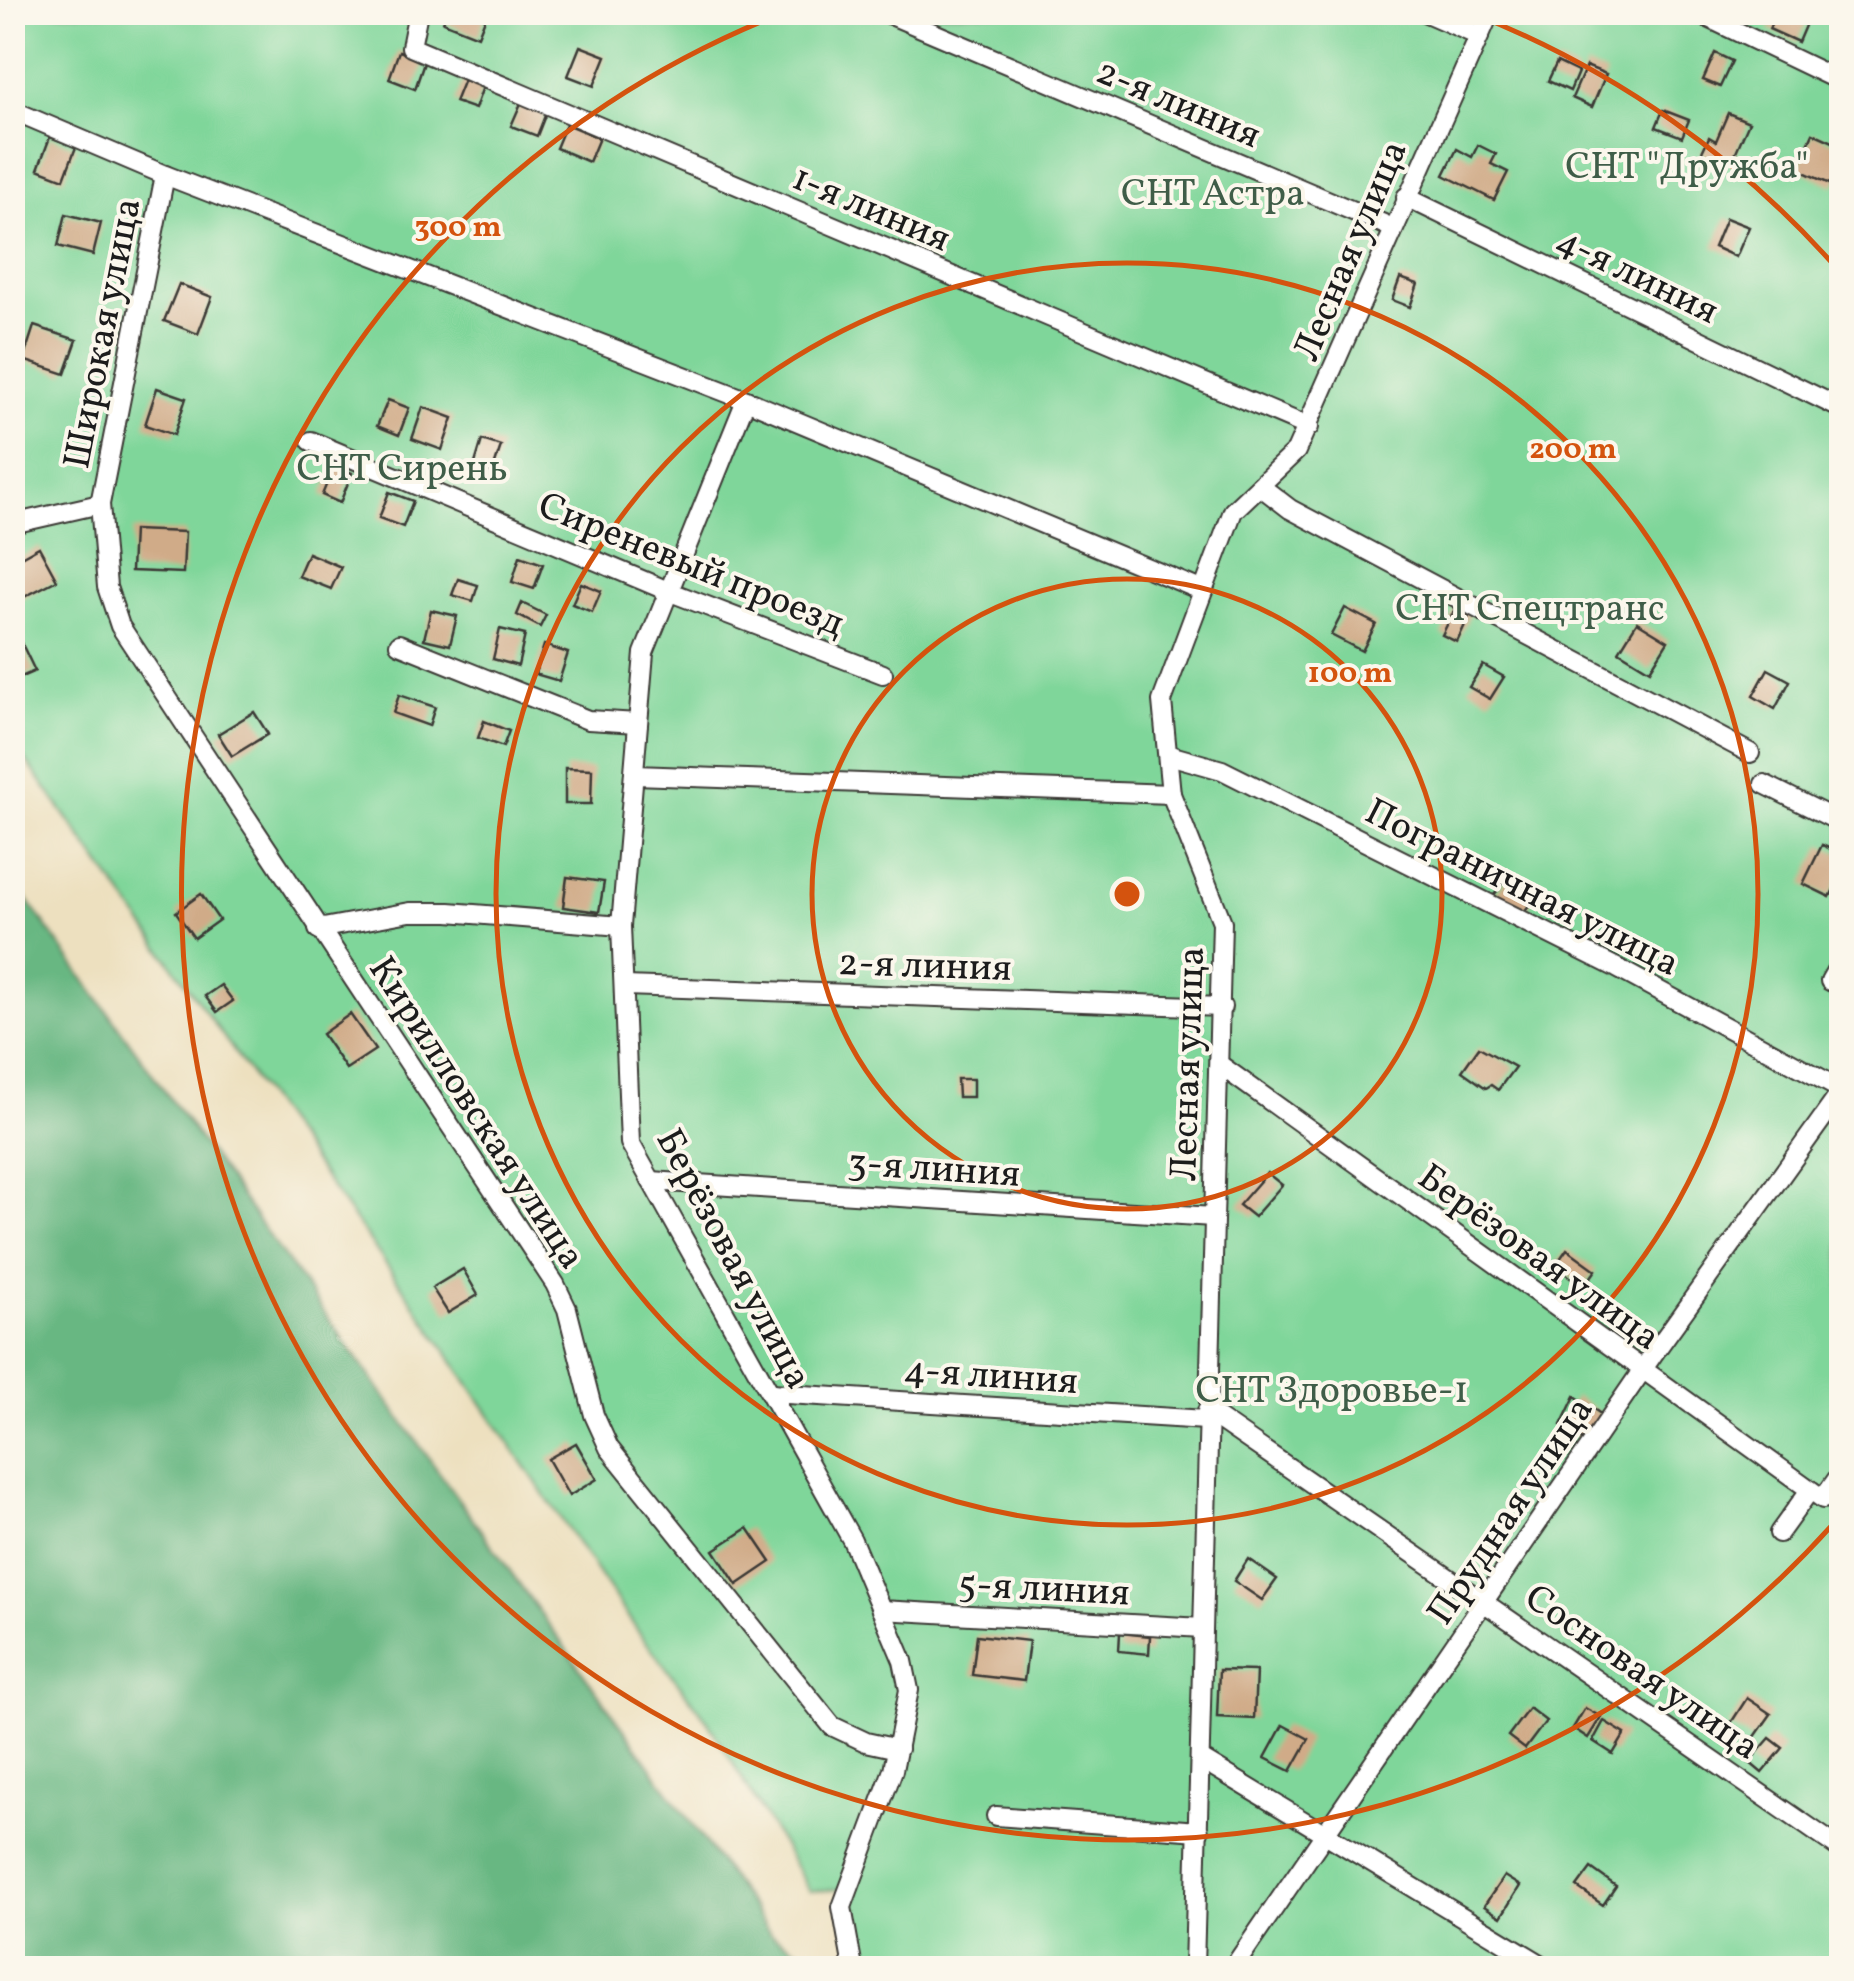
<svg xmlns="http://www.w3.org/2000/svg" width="1854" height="1981" font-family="Vollkorn,serif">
	<rect width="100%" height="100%" fill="#fbf7ec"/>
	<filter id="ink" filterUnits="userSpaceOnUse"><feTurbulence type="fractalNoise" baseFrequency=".01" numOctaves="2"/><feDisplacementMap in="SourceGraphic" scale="20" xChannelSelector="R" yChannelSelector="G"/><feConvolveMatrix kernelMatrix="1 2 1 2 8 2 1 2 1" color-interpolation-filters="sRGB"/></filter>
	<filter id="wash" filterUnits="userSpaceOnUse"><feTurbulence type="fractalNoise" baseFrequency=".0048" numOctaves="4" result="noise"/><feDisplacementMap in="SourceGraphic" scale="40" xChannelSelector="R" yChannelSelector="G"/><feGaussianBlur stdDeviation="2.25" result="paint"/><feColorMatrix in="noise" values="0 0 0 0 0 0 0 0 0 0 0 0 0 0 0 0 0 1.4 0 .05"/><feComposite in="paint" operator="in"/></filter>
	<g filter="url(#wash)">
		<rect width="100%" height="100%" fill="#ede0bf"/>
		<polygon fill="#7fd69a" stroke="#4e795b" stroke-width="2.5" points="12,13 1841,13 1841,1968 867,1968 846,1889 810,1891 707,1720 637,1630 406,1292 13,742"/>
		<path fill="#67b782" stroke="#426a4f" stroke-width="2.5" d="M13,880L771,1934C791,1947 811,1954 829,1968H13Z"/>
		<g id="blocks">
			<g fill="#d0ab88">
				<polygon points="447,12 479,12 486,16 478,36 443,22"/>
				<polygon points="1776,12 1810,14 1798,42 1769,29"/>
				<polygon points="580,46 606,56 594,86 568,76"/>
				<polygon points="399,51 425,60 415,89 389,79"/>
				<polygon points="1715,53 1732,61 1720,87 1703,80"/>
				<polygon points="1557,62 1578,72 1570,91 1548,81"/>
				<polygon points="1586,66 1606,74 1592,107 1572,98"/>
				<polygon points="465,77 484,84 475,109 455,102"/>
				<polygon points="521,103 546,113 537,136 511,126"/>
				<polygon points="1663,110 1689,120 1682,137 1656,127"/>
				<polygon points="1728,113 1749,122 1732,161 1722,157 1720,162 1701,154 1709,137 1716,141"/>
				<polygon points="566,124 599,138 589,162 556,148"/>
				<polygon points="1813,133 1842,146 1842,170 1834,186 1797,169"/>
				<polygon points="50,137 76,147 64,179 38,169"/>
				<polygon points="1478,145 1496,154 1491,164 1508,172 1494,200 1444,175 1457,149 1472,157"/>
				<polygon points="66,214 101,223 93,255 58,246"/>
				<polygon points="1726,218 1749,227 1736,257 1714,247"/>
				<polygon points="1400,278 1418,284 1410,307 1392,300"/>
				<polygon points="179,284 212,297 198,334 164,321"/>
				<polygon points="34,326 77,340 65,374 23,360"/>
				<polygon points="157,388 186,398 174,435 145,425"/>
				<polygon points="388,400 409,408 399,435 377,426"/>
				<polygon points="423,407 453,418 442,450 412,439"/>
				<polygon points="482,440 501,446 492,473 474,467"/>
				<polygon points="334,466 352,473 340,503 322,495"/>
				<polygon points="389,492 413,501 403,527 379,518"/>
				<polygon points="133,530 185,532 183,573 131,571"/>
				<polygon points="39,547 57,580 20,599 12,585 12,562"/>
				<polygon points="308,553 341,567 331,589 298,576"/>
				<polygon points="520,556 543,564 534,589 512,582"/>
				<polygon points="458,579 478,585 473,601 452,595"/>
				<polygon points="581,583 601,591 592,612 572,604"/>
				<polygon points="522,603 546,615 540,627 517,615"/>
				<polygon points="1456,607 1470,614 1457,642 1442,635"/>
				<polygon points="1345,608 1376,624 1362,651 1331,635"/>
				<polygon points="431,610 457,616 450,645 424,639"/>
				<polygon points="1637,622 1668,641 1650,670 1619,651"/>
				<polygon points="500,629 525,635 518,666 493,659"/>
				<polygon points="22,644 35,671 12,681 12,648"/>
				<polygon points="544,645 568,653 559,681 535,674"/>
				<polygon points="1483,665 1504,677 1490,699 1469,687"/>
				<polygon points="1768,669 1790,681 1775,709 1753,696"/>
				<polygon points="399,695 435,707 429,726 393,713"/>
				<polygon points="254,712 268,734 232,756 218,734"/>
				<polygon points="484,721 509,731 503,747 478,738"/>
				<polygon points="565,768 592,769 591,804 565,804"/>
				<polygon points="1822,845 1842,854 1842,873 1830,897 1803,884"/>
				<polygon points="1508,876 1536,896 1521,916 1494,895"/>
				<polygon points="567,877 604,882 599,912 563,907"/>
				<polygon points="201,894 219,920 194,938 176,912"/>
				<polygon points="221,985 233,1001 217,1012 205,996"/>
				<polygon points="350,1014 375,1050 346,1069 322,1034"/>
				<polygon points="1479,1047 1515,1067 1498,1090 1491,1085 1486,1088 1462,1071"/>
				<polygon points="957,1079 973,1079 973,1097 958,1097"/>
				<polygon points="1267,1173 1282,1185 1254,1217 1239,1205"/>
				<polygon points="1567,1249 1596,1270 1584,1287 1555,1266"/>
				<polygon points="463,1269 478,1295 448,1313 432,1288"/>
				<polygon points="1575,1396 1605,1417 1587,1443 1561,1425"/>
				<polygon points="576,1443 597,1479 569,1496 548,1459"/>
				<polygon points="748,1528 771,1562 737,1585 714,1550"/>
				<polygon points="1248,1559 1277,1579 1262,1600 1234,1581"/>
				<polygon points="1120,1633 1150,1636 1149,1654 1119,1651"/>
				<polygon points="977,1635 1029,1641 1024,1681 972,1675"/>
				<polygon points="1219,1670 1256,1671 1254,1719 1217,1717"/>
				<polygon points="1747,1698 1771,1714 1752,1741 1729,1726"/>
				<polygon points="1529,1708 1546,1721 1525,1749 1508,1736"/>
				<polygon points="1585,1708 1601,1717 1588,1738 1573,1728"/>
				<polygon points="1604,1721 1625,1734 1613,1754 1593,1741"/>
				<polygon points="1283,1725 1309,1739 1291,1771 1265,1758"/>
				<polygon points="1770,1738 1783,1748 1762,1773 1749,1762"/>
				<polygon points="1591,1868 1616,1886 1603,1905 1577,1887"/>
				<polygon points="1504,1876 1520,1886 1501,1917 1484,1906"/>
			</g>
		</g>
	</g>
	<g filter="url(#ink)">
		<use href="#blocks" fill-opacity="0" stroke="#3b3934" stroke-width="2.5"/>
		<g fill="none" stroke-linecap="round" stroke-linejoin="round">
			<g stroke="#3b3934" stroke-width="22">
				<g id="minor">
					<polyline points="418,12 411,47 1309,427"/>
					<polyline points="884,12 1393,228"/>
					<polyline points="1424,12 1479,36"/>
					<polyline points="1696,12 1842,82"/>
					<polyline points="12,110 165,175 746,400 1203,591"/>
					<polyline points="165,175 100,504 107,587 120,626 555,1284 567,1309 594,1415 609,1448 832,1726 866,1742 898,1749"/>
					<polyline points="1406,197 1842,409"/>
					<polyline points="746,400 644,653 621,926 630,1143 852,1540 903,1661 909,1690 893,1770 842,1907 853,1968"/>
					<polyline points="311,441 668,591 883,674"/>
					<polyline points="1260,486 1290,509 1750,753"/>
					<polyline points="12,524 100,504"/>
					<polyline points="399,644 588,720 638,723"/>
					<polyline points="1169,755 1222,770 1617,968 1842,1090"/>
					<polyline points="635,775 1171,794"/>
					<polyline points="1764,784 1842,823"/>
					<polyline points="318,929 410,912 449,912 621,926"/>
					<polyline points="1842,960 1830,981 1842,986"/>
					<polyline points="625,986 1222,1007"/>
					<polyline points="1220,1065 1823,1499 1842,1472"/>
					<polyline points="651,1181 1213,1217"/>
					<polyline points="771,1393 1206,1420"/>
					<polyline points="1207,1411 1842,1850"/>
					<polyline points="1779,1533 1810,1490"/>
					<polyline points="881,1610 1203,1628"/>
					<polyline points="1201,1759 1547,1968"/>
					<polyline points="996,1816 1199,1831"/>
					<polyline points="1194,1968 1222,922 1171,794 1162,701 1233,511 1296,451 1490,12"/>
					<polyline points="1233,1968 1654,1353 1842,1091"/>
				</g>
			</g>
			<use href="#minor" stroke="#fff" stroke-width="18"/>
		</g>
	</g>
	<g fill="none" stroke="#d4530e" stroke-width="5">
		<circle cx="1127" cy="894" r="315"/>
		<circle cx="1127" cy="894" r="631"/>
		<path d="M1841 1515A946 946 0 1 1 780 14M1474 14A946 946 0 0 1 1841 273"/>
	</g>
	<g text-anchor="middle" stroke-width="8" stroke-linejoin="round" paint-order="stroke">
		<g font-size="38" fill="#1c1c1c" stroke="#fbf7ec">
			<text transform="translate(1179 102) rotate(23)" y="13">2-я линия</text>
			<text transform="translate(872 207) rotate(23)" y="13">1-я линия</text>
			<text transform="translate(1349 250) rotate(-67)" y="13">Лесная улица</text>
			<text transform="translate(1638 274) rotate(26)" y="13">4-я линия</text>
			<text transform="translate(101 333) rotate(-79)" y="13">Широкая улица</text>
			<text transform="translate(692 563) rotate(22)" y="13">Сиреневый проезд</text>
			<text transform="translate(1523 886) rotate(27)" y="13">Пограничная улица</text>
			<text transform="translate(925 964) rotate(2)" y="13">2-я линия</text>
			<text transform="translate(1186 1064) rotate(-88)" y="13">Лесная улица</text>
			<text transform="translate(478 1112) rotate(57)" y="13">Кирилловская улица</text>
			<text transform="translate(934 1167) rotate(4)" y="13">3-я линия</text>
			<text transform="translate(1540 1256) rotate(36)" y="13">Берёзовая улица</text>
			<text transform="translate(735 1258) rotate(62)" y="13">Берёзовая улица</text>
			<text transform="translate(991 1374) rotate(4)" y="13">4-я линия</text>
			<text transform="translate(1509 1510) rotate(-56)" y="13">Прудная улица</text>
			<text transform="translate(1044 1587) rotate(3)" y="13">5-я линия</text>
			<text transform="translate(1643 1671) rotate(35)" y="13">Сосновая улица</text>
		</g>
		<g font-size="38" fill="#3f5d48" stroke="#fbf7ec">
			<text x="1687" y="178">СНТ "Дружба"</text>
			<text x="1213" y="205">СНТ Астра</text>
			<text x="402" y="480">СНТ Сирень</text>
			<text x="1530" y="620">СНТ Спецтранс</text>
			<text x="1332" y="1402">СНТ Здоровье-1</text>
		</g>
	</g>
	<circle cx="1127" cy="894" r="15" fill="#d4530e" stroke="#fbf7ec" stroke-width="5"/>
	<g font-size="30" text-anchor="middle" font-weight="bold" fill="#d4530e" stroke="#fbf7ec" stroke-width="8" stroke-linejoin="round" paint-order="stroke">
		<text x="458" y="236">300 m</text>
		<text x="1573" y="458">200 m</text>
		<text x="1350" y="682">100 m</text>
	</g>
	<rect width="1854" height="1981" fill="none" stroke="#fbf7ec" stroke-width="50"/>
</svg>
